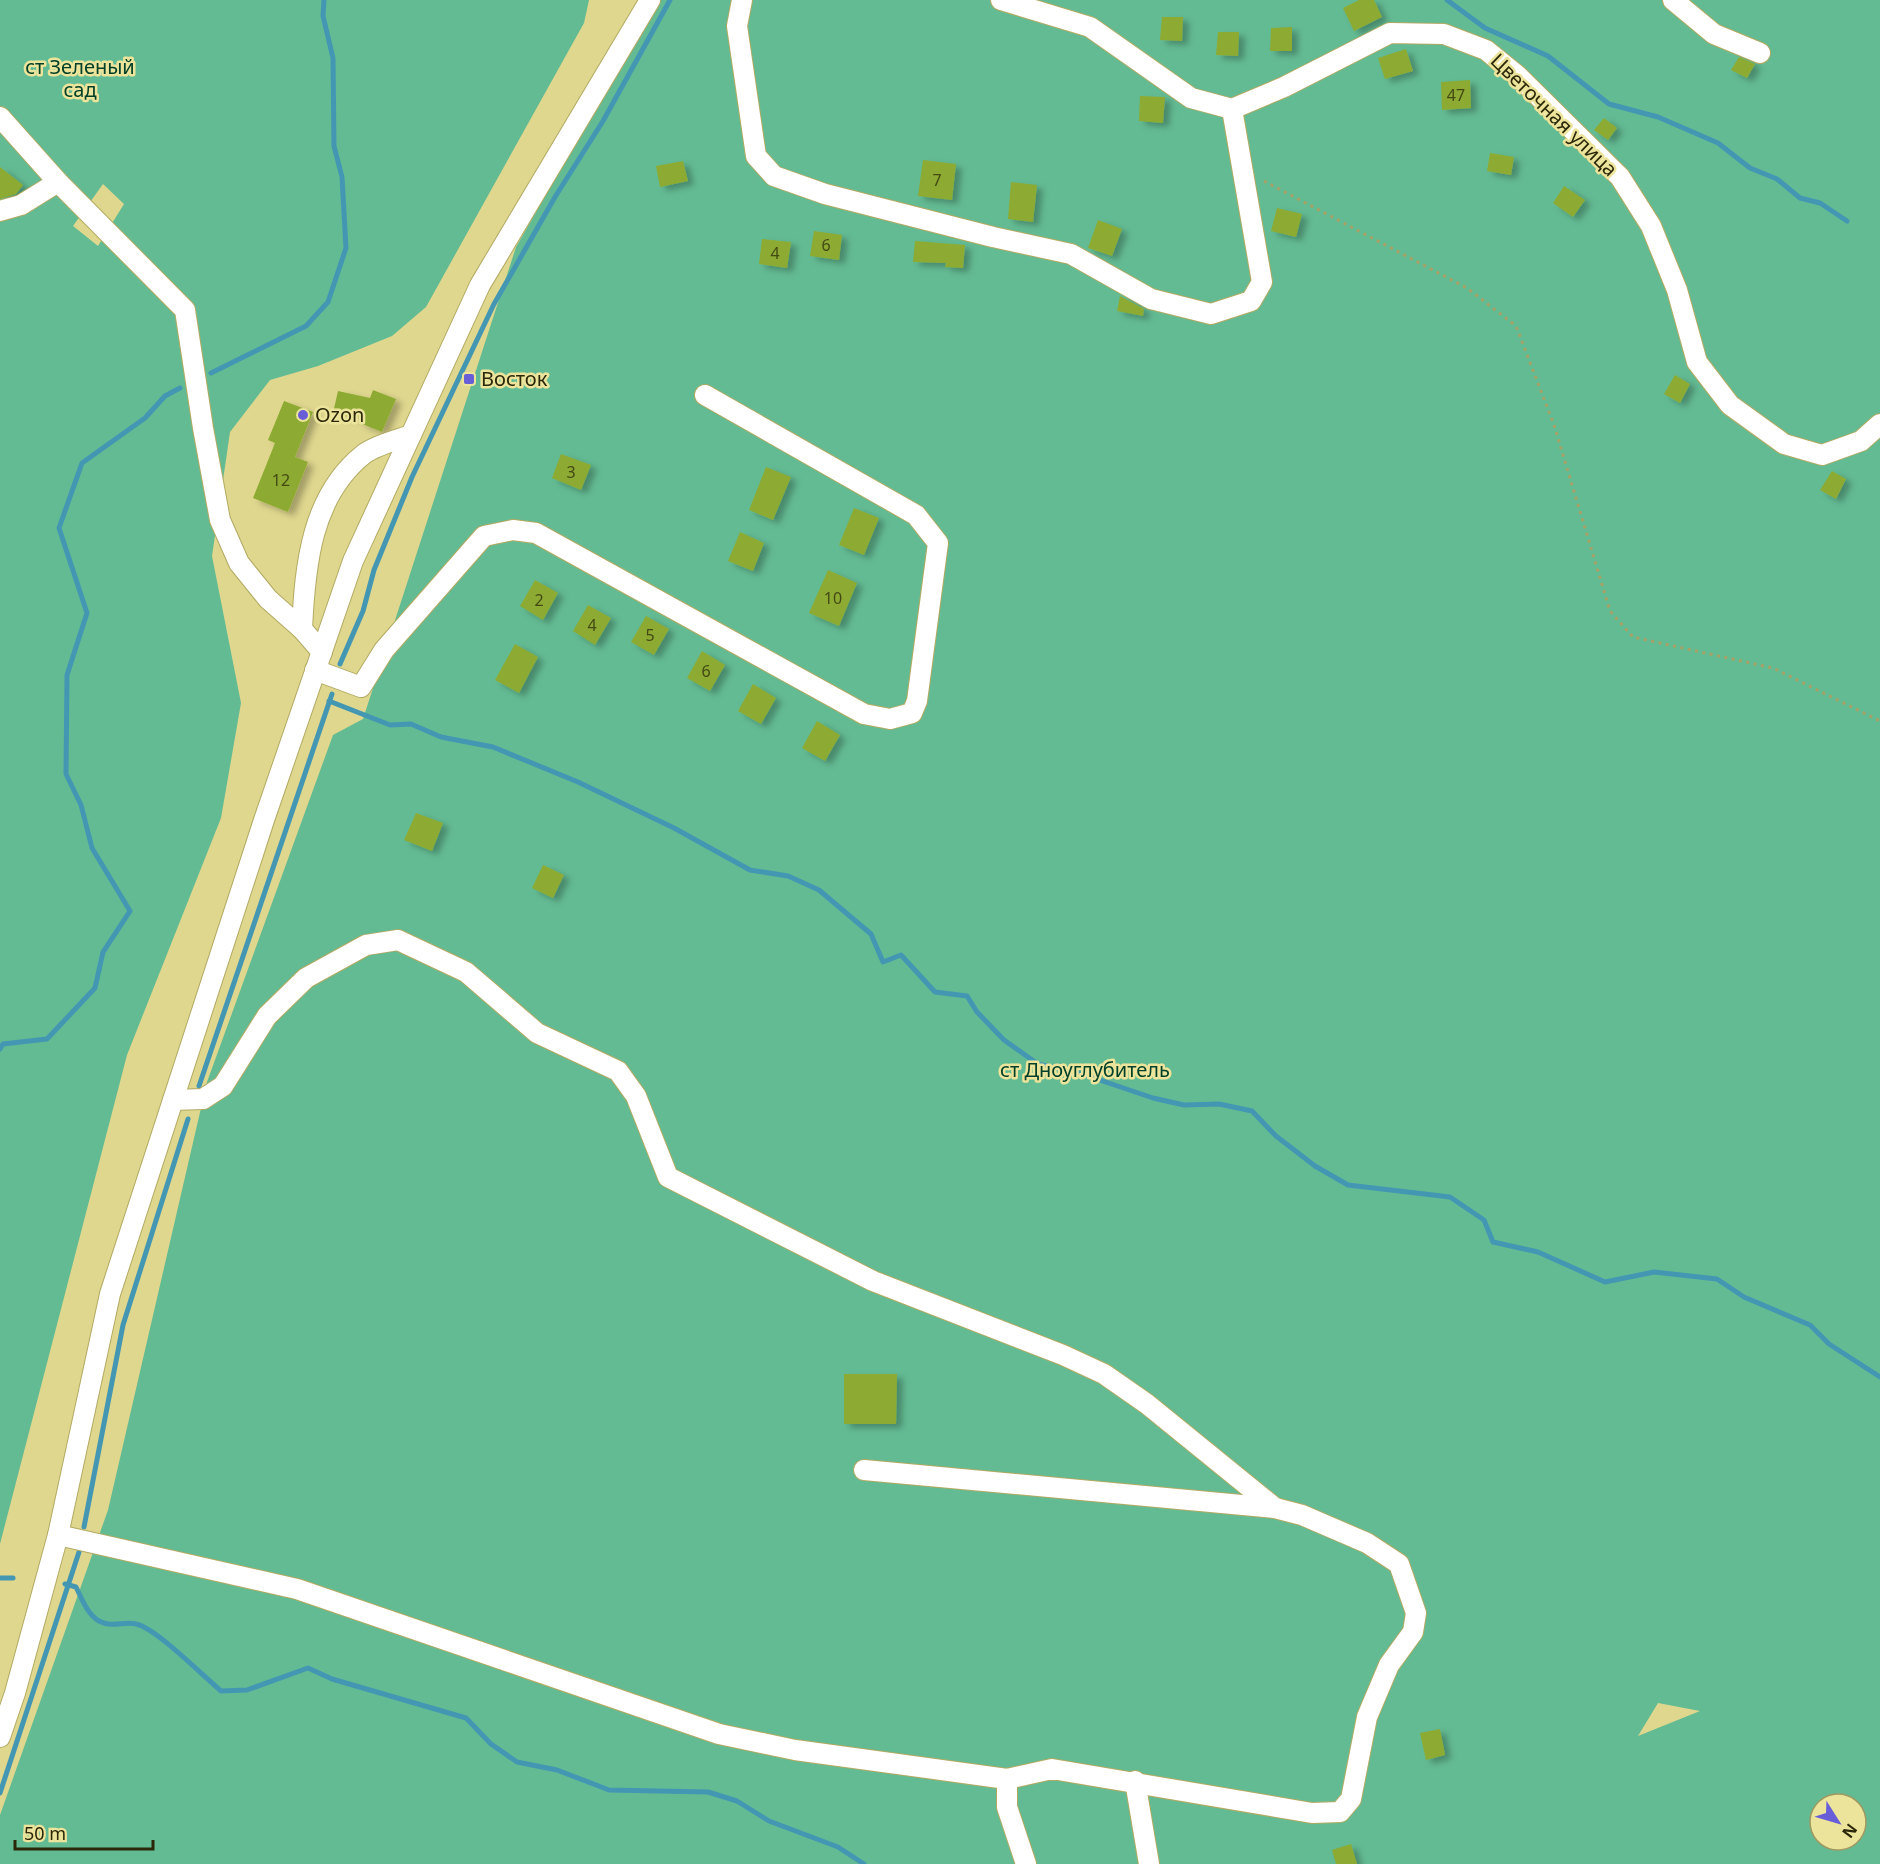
<svg xmlns="http://www.w3.org/2000/svg" width="1880" height="1864" font-family="'Noto Sans',sans-serif">
	<defs>
		<filter id="shadow"><feDropShadow dx="6" dy="4" stdDeviation="3" flood-color="#0004"/></filter>
	</defs>
	<rect width="100%" height="100%" fill="#dfd78e"/>
	<g fill="#63bb93" fill-rule="evenodd">
		<path d="M0,0H589L584,23L426,307L392,336L318,366L270,380L230,432L212,556L241,703L221,818L127,1055L0,1544ZM103,184L124,204L98,246L73,226Z"/>
		<path d="M657,0H1880V1864H0V1815L108,1510L207,1082L333,735L363,719L516,247ZM1658,1703L1700,1711L1638,1736ZM1820,1804H1856V1840H1820Z"/>
	</g>
	<g fill="none" stroke-linecap="round" stroke-linejoin="round">
		<g stroke="#4497b3" stroke-width="5">
			<polyline points="1447,0 1485,28 1548,56 1609,104 1658,117 1718,143 1750,168 1777,179 1800,198 1820,203 1847,221"/>
			<polyline points="211,373 306,326 328,302 346,248 342,177 334,146 333,58 323,16 324,0"/>
			<polyline points="340,664 363,611 374,570 412,477 494,304 555,197 603,121 670,0"/>
			<polyline points="329,701 390,725 411,724 441,737 493,747 578,782 674,828 750,870 788,876 819,890 871,934 883,962 901,955 935,992 967,996 977,1012 1004,1040 1038,1064 1082,1074 1153,1098 1184,1105 1219,1104 1252,1111 1276,1136 1315,1166 1348,1185 1450,1197 1484,1220 1493,1242 1538,1252 1605,1282 1654,1272 1717,1279 1744,1297 1810,1325 1829,1344 1880,1377"/>
			<polyline points="0,1049 3,1044 47,1039 95,988 103,952 130,911 92,848 81,805 66,774 67,675 87,613 59,528 82,463 145,418 165,396 180,388"/>
			<polyline points="199,1086 332,694"/>
			<polyline points="84,1527 123,1325 188,1119"/>
			<polyline points="0,1578 13,1578"/>
			<path d="M65,1584L76,1587C82,1599 87,1614 99,1621C112,1628 124,1621 136,1624C156,1628 203,1676 221,1691L247,1690L308,1668L332,1679L466,1718L491,1744L517,1762L557,1770L609,1790L708,1792L737,1801L769,1821L838,1847L864,1864"/>
			<polyline points="0,1793 79,1552"/>
		</g>
	</g>
	<g fill="#8dab31" filter="url(#shadow)">
		<polygon points="1359,0 1374,0 1382,17 1354,31 1343,8"/>
		<polygon points="1162,17 1183,17 1182,41 1160,40"/>
		<polygon points="1292,27 1292,51 1270,51 1271,28"/>
		<polygon points="1218,32 1239,32 1238,56 1216,55"/>
		<polygon points="1406,49 1413,71 1385,79 1378,58"/>
		<polygon points="1739,57 1755,64 1747,78 1731,70"/>
		<polygon points="1470,80 1471,108 1442,110 1441,82"/>
		<polygon points="1140,96 1165,97 1163,123 1139,121"/>
		<polygon points="1604,118 1617,128 1608,140 1594,130"/>
		<polygon points="1490,153 1514,157 1511,175 1487,171"/>
		<polygon points="923,160 956,164 952,200 918,196"/>
		<polygon points="683,161 688,181 660,187 656,166"/>
		<polygon points="0,167 23,185 16,194 0,199"/>
		<polygon points="1011,182 1037,185 1033,222 1008,219"/>
		<polygon points="1564,186 1585,200 1573,217 1553,203"/>
		<polygon points="1277,208 1302,214 1296,237 1271,231"/>
		<polygon points="1098,220 1122,229 1112,256 1088,248"/>
		<polygon points="814,231 842,235 839,260 810,256"/>
		<polygon points="762,239 791,242 787,268 759,264"/>
		<polygon points="915,241 965,245 963,268 945,267 946,263 913,262"/>
		<polygon points="1120,296 1144,309 1143,316 1117,311"/>
		<polygon points="1675,375 1690,384 1680,403 1664,394"/>
		<polygon points="373,390 396,399 382,432 360,423 361,419 333,413 338,391 370,398"/>
		<polygon points="284,401 313,412 295,457 308,462 288,512 253,498 275,443 268,440"/>
		<polygon points="561,454 591,465 581,490 552,478"/>
		<polygon points="766,467 791,477 773,520 749,510"/>
		<polygon points="1832,471 1846,479 1836,499 1820,490"/>
		<polygon points="854,508 879,518 864,555 839,545"/>
		<polygon points="740,532 764,543 753,571 728,561"/>
		<polygon points="828,570 857,583 839,626 809,613"/>
		<polygon points="535,580 558,593 543,620 520,606"/>
		<polygon points="588,605 611,618 595,645 573,631"/>
		<polygon points="646,616 669,629 654,655 631,642"/>
		<polygon points="515,644 538,657 519,693 495,680"/>
		<polygon points="702,651 725,665 710,691 687,678"/>
		<polygon points="753,684 776,698 761,724 738,711"/>
		<polygon points="817,721 840,735 825,761 802,748"/>
		<polygon points="416,813 443,823 432,851 404,840"/>
		<polygon points="543,865 564,875 553,898 532,888"/>
		<polygon points="844,1374 897,1374 896,1424 844,1424"/>
		<polygon points="1440,1729 1445,1755 1426,1760 1420,1733"/>
		<polygon points="1351,1844 1357,1864 1336,1864 1332,1850"/>
	</g>
	<g fill="none" stroke-linecap="round" stroke-linejoin="round">
		<g stroke="#b2aa63" stroke-width="22">
			<g id="minor">
				<polyline points="742,0 737,26 756,156 774,176 825,194 993,237 1071,254 1151,299 1211,314 1251,301 1262,282 1232,109"/>
				<polyline points="1001,0 1090,27 1191,98 1232,109 1284,87 1390,33 1444,34 1486,50 1518,76 1620,177 1651,226 1677,290 1697,362 1730,405 1784,444 1822,455 1861,441 1880,424"/>
				<polyline points="1673,0 1714,34 1760,53"/>
				<polyline points="0,117 58,182 185,310 203,428 220,520 239,563 268,599 302,629 322,652"/>
				<polyline points="0,211 21,205 58,182"/>
				<path d="M302,629C305,566 311,496 364,454C376,445 397,440 411,435"/>
				<polyline points="315,670 361,687 384,650 484,536 513,530 536,533 864,714 890,719 912,713 917,701 938,543 916,515 705,395"/>
				<polyline points="173,1100 203,1099 223,1086 267,1016 306,978 366,945 398,940 466,972 537,1033 618,1071 636,1096 668,1177 873,1281 1063,1355 1104,1374 1147,1404 1275,1508"/>
				<polyline points="58,1535 297,1589 719,1734 795,1750 1007,1779 1052,1769 1312,1813 1340,1812 1351,1799 1367,1717 1389,1665 1413,1632 1416,1613 1399,1564 1367,1543 1302,1515 1275,1508 864,1470"/>
				<polyline points="0,1737 15,1693 58,1535 110,1294 264,820 353,561 480,285 650,0"/>
				<polyline points="1007,1779 1007,1807 1026,1864"/>
				<polyline points="1135,1781 1149,1864"/>
			</g>
		</g>
		<polyline stroke="#a7a065" stroke-width="3" stroke-dasharray="3 4.5" stroke-linecap="butt" points="1264,181 1467,288 1516,326 1554,425 1610,611 1633,637 1773,668 1880,721"/>
		<use href="#minor" stroke="#fff" stroke-width="20"/>
	</g>
	<g fill="#685ed8" stroke="#ece49b" stroke-width="2">
		<rect x="463" y="373" width="12" height="12" rx="3"/>
		<circle cx="303" cy="415" r="6"/>
	</g>
	<g text-anchor="middle" stroke-width="5" stroke-linejoin="round" paint-order="stroke">
		<g font-size="16" fill="#444914">
			<text x="1456" y="101">47</text>
			<text x="937" y="186">7</text>
			<text x="826" y="251">6</text>
			<text x="775" y="259">4</text>
			<text x="571" y="478">3</text>
			<text x="281" y="486">12</text>
			<text x="833" y="604">10</text>
			<text x="539" y="606">2</text>
			<text x="592" y="631">4</text>
			<text x="650" y="641">5</text>
			<text x="706" y="677">6</text>
		</g>
		<g font-size="20" fill="#004029" stroke="#ece49b">
			<text x="80" y="74">ст Зеленый<tspan x="80" dy="23">сад</tspan></text>
			<text x="1085" y="1077">ст Дноуглубитель</text>
		</g>
		<g font-size="20" fill="#2b280a" stroke="#ece49b">
			<text transform="translate(1554 115) rotate(44)" y="7">Цветочная улица</text>
		</g>
		<g font-size="20" fill="#2b280a" stroke="#ece49b" text-anchor="start">
			<text x="481" y="386">Восток</text>
			<text x="315" y="422">Ozon</text>
		</g>
	</g>
	<g transform="translate(1838 1822) rotate(127)"><circle r="28" fill="#ece49b" stroke="#9f9961" stroke-width="1.5"/>
	<path d="M0-4.5L10 22L0 15L-10 22Z" fill="#685ed8"/>
	<text y="-9" font-size="16" font-weight="bold" text-anchor="middle" fill="#2b280a">N</text>
	</g>
	<path d="M15 1840v9h138v-9" fill="none" stroke="#2b280a" stroke-width="3"/>
	<text x="24" y="1840" font-size="18" fill="#2b280a" stroke="#ece49b" stroke-width="4.5" paint-order="stroke">50 m</text>
</svg>
